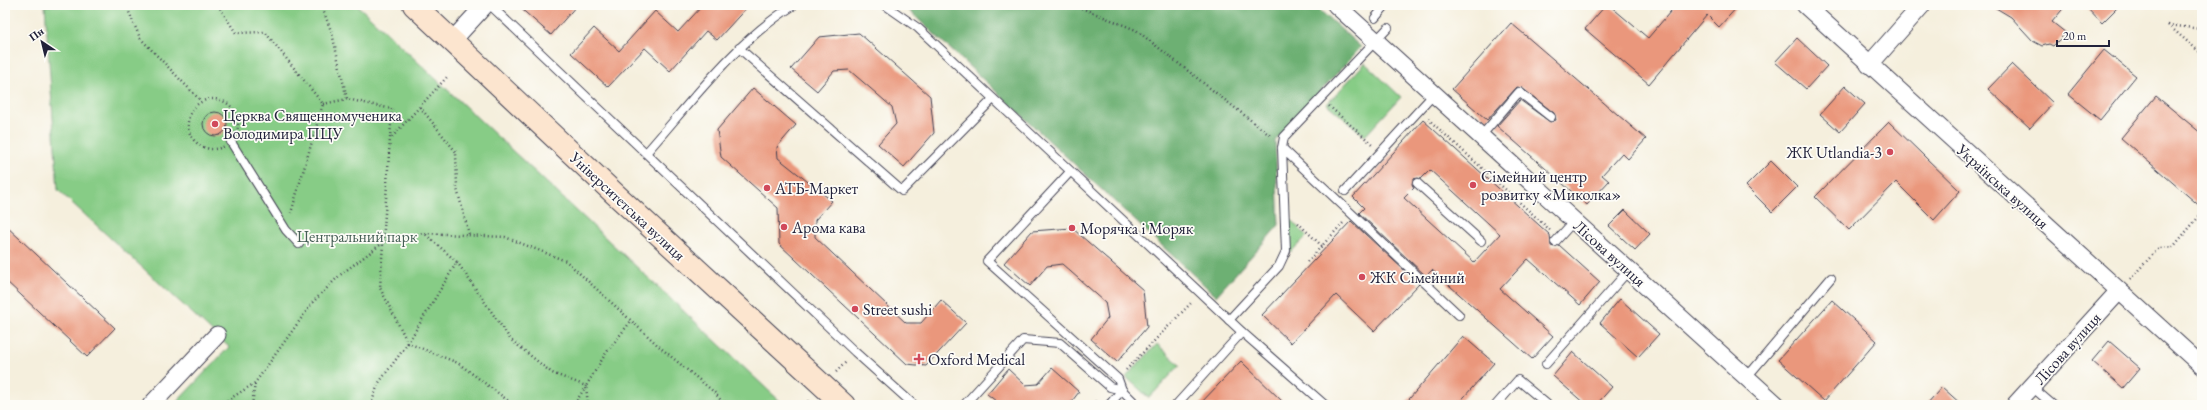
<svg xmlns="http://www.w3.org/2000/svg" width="2207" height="410" font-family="'EB Garamond',serif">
	<rect width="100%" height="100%" fill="#fdfcf7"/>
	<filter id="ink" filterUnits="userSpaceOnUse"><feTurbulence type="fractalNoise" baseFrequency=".025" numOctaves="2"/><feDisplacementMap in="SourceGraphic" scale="8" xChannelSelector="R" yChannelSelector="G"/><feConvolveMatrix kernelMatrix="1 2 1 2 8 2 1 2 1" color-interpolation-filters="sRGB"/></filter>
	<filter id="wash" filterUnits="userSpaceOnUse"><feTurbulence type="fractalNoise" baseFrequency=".012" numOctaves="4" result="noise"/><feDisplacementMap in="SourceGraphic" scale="16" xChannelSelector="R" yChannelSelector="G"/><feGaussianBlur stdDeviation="0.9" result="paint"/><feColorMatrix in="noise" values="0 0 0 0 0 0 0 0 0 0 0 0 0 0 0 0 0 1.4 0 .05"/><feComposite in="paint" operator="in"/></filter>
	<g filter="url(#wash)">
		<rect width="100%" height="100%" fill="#f5efdd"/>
		<g fill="#87cc86" stroke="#547760">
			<polygon points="45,5 357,5 784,405 174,405 229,347 58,190"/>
			<polygon points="1365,63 1401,97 1365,136 1327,104"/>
			<polygon points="1287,216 1307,236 1291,252 1287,248"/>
			<polygon points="1157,344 1180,365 1149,398 1126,377"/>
		</g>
		<polygon fill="#6db073" stroke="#486957" points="903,5 1314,5 1361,47 1275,141 1279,225 1216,296"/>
		<g id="blocks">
			<g fill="#ea977c" fill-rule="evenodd">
				<polygon points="517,5 577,5 551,35"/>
				<polygon points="703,5 749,5 717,40 706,31 670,71 645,48 608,87 571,53 594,28 619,51 655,11 678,32"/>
				<polygon points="1606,5 1609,5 1648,38 1676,5 1739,5 1719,27 1707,15 1649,84 1585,29"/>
				<polygon points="1991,5 2066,5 2052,22 2066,33 2053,46 2049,44 2042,46 2033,41 2011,17"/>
				<polygon points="2085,5 2120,5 2102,23"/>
				<polygon points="1511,23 1646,139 1628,159 1622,153 1602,175 1609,181 1587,205 1497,126 1520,100 1550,122 1556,120 1554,113 1522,88 1517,87 1487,120 1452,89"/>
				<polygon points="859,33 930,96 934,133 904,167 878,144 896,124 892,107 870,88 849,70 834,71 817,91 791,69 819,37"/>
				<polygon points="1797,38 1827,66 1806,89 1775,62"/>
				<polygon points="2104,50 2136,76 2100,120 2068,94"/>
				<polygon points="2012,64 2053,103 2030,128 1988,89"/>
				<polygon points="1845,86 1865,104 1840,132 1820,114"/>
				<polygon points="753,88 796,125 777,147 778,158 832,201 815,220 815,237 906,323 921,323 941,300 966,323 926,366 907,364 779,244 778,208 721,157 717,130"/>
				<polygon points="2156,96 2202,134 2202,208 2121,138"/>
				<circle cx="215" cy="124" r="12"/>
				<path d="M1423,120L1550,235L1551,246L1554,247L1559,245L1600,282L1580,305L1528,259L1500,289L1553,336L1532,359L1432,270L1426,276L1359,213L1364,208L1353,197ZM1430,170L1500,234L1474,262L1404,198L1414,188L1412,184L1413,179L1418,178L1421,179Z"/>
				<polygon points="1889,122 1960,191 1934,220 1896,182 1849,230 1815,197"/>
				<polygon points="1771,161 1797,187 1772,212 1746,186"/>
				<polygon points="1625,210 1650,234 1635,250 1609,226"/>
				<polygon points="1351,221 1419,284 1374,331 1336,295 1291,343 1262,315"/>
				<polygon points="5,225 115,328 87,357 5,280"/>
				<polygon points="1072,228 1143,290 1147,327 1117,362 1091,339 1108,318 1105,302 1062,264 1047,266 1030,286 1004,263 1032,231"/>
				<polygon points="1620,299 1659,334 1638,357 1600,323"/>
				<polygon points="1832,300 1877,341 1824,401 1778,360"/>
				<polygon points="1463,336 1494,363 1457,405 1404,405"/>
				<polygon points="2109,341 2140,368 2123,388 2092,361"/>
				<polygon points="1573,352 1612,387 1596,405 1586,405 1553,376"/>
				<polygon points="1241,361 1286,405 1199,405"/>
				<polygon points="1052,368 1079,392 1069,405 1001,405 987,394 1008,369 1025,385 1038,384"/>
				<polygon points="1942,387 1962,405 1926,405"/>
			</g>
		</g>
	</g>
	<g filter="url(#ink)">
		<use href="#blocks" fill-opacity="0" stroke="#424153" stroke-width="1"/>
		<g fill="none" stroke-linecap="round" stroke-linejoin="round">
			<g stroke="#424153" stroke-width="10">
				<g id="lane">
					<polyline points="490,5 855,352 914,405"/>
					<polyline points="885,5 918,28 1242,332 1325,405"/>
					<polyline points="1375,18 1386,5"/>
					<polyline points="739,48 902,191 993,99"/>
					<polyline points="1482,135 1519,92 1551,117"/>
					<polyline points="231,142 286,230 299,244"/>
					<polyline points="1282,148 1459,315"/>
					<path d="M646,153C692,101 735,42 794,5"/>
					<polyline points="1070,172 987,261 1118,379 1122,390 1109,405"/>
					<polyline points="1417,183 1481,241"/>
					<polyline points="1345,191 1435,93"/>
					<polyline points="1555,242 1575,220"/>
					<polyline points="1229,320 1279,266 1286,251 1282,148 1284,137 1388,28"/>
					<polyline points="1546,364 1629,270"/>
					<polyline points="1747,377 1831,278"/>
					<polyline points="2032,387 2053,405"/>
					<polyline points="964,405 1023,340 1060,343 1110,387 1122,390 1137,405"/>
					<polyline points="1176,405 1242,332"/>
					<polyline points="1496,405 1518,380 1548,405"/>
				</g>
			</g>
			<g stroke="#424153" stroke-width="19">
				<g id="street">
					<polyline points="1336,5 1777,405"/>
					<polyline points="1805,5 2202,366"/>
					<polyline points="452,41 485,5"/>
					<polyline points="1869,65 1922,5"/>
					<polyline points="151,405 217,335"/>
					<polyline points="2015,405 2119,291"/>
				</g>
			</g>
			<g stroke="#424153" stroke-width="24">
				<polyline id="secondary" points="414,5 615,194 844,405"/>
			</g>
			<g stroke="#424153" stroke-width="2.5" stroke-dasharray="1 3" stroke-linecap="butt">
				<polyline points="126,5 140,38 201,101"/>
				<polyline points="218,5 236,33 265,32 323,104 291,213"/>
				<polyline points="321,5 332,33 347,99 392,109 380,288 408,343 458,363 514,405"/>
				<polyline points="1074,5 1136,30 1272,137"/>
				<polyline points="2168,25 2202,54"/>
				<polyline points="2168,25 2202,29"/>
				<circle cx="213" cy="124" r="25"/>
				<polyline points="323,104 347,99"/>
				<polyline points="1329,106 1372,144"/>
				<polyline points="420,107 456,152 457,189 469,234"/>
				<polyline points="1428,119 1550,230"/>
				<polyline points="392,137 447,77"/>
				<polyline points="1298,223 1322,246"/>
				<polyline points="457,262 511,340 552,373 586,386 574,405"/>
				<polyline points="1307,262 1343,223"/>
				<polyline points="2130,279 2159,248 2173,247 2202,213"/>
				<polyline points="1126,370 1192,302"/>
				<polyline points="836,372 847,361"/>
				<polyline points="220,405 255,383 313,302 340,275 384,242 423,233 505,237 566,261 662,349 714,392 725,405"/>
				<polyline points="252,405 255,383"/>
				<polyline points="371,405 378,384 408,343 457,262 424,233"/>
				<polyline points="588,405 586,386 606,353 631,321"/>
				<polyline points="806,405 809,400"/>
				<polyline points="1093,405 1097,400"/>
			</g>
			<use href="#lane" stroke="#fff" stroke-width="8"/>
			<use href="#street" stroke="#fff" stroke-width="17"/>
			<use href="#secondary" stroke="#fce5cf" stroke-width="22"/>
		</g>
	</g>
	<g fill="#d1495b" stroke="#fdfcf7" stroke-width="1.5">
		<circle cx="215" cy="124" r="4"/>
		<circle cx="1890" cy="152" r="4"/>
		<circle cx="1473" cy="185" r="4"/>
		<circle cx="767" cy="188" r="4"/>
		<circle cx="784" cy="227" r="4"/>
		<circle cx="1072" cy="228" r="4"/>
		<circle cx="1362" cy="277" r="4"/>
		<circle cx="855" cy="309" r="4"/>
		<path d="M917 353h4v4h4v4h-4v4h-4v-4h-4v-4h4z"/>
	</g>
	<g text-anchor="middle" stroke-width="3.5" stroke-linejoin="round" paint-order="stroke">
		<g font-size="16" fill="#22223b" stroke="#fdfcf7" text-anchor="start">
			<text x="223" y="121">Церква Священномученика<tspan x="223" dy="18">Володимира ПЦУ</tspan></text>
			<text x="1882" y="158" text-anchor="end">ЖК Utlandia-3</text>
			<text x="1481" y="182">Сімейний центр<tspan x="1481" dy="18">розвитку «Миколка»</tspan></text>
			<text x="775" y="194">АТБ-Маркет</text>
			<text x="792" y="233">Арома кава</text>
			<text x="1080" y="234">Морячка і Моряк</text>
			<text x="1370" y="283">ЖК Сімейний</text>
			<text x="863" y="315">Street sushi</text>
			<text x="928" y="365">Oxford Medical</text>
		</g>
		<g font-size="16" fill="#22223b" stroke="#fdfcf7">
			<text transform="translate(2003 186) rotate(42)" y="6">Українська вулиця</text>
			<text transform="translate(628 206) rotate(43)" y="6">Університетська вулиця</text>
			<text transform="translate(1610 253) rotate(42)" y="6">Лісова вулиця</text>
			<text transform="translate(2067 348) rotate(-48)" y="6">Лісова вулиця</text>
		</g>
		<g font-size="16" fill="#455e55" stroke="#fdfcf7">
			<text x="357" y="242">Центральний парк</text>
		</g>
	</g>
	<rect width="2207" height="410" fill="none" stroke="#fdfcf7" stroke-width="20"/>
	<g transform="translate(42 42) rotate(325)" stroke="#fdfcf7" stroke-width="3" paint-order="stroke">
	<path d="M0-3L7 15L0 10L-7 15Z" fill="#22223b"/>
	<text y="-6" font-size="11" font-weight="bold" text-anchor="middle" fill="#22223b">Пн</text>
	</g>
	<path d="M2057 40v6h52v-6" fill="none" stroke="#22223b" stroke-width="2"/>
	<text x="2063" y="40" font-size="12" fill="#22223b" stroke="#fdfcf7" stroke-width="3" paint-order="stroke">20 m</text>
</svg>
